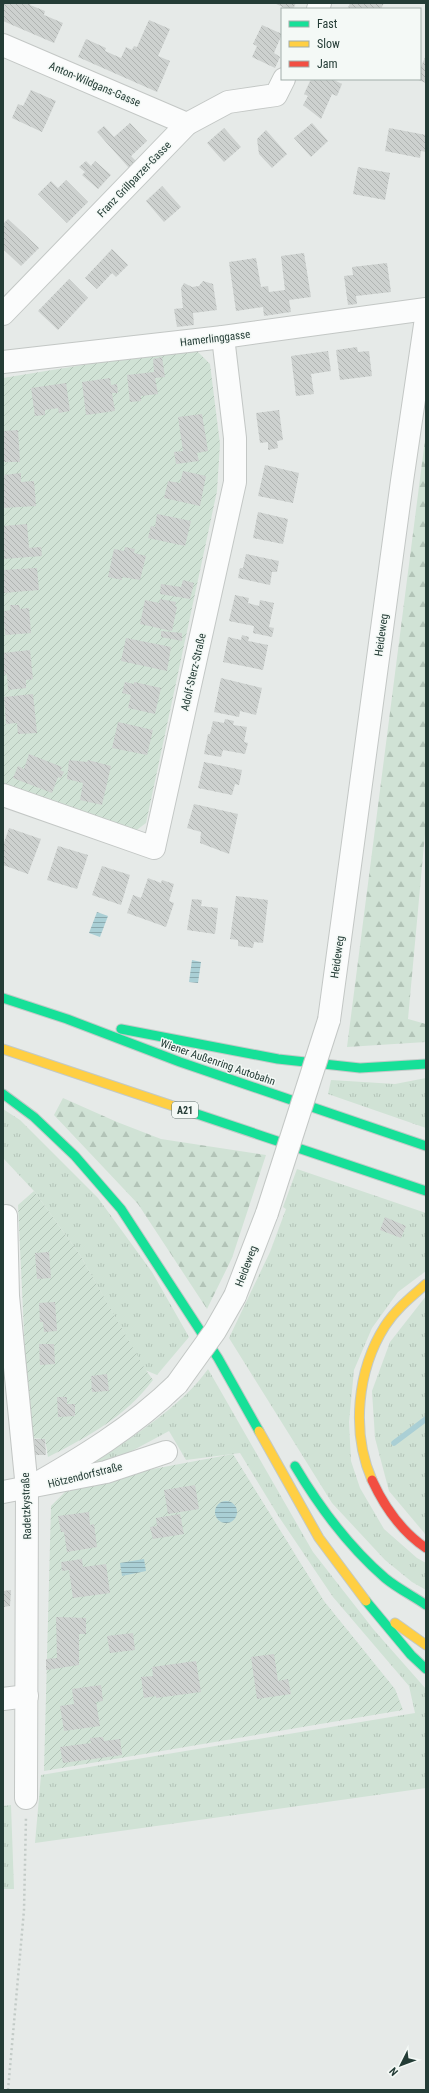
<svg xmlns="http://www.w3.org/2000/svg" width="429" height="2093" font-family="'Roboto Condensed',sans-serif">
	<defs>
		<pattern id="grass-tufts" width="24" height="20" patternUnits="userSpaceOnUse"><rect width="24" height="20" fill="#d0e2d5"/><path d="M3 7l-1-3M5 7V3M7 7l1-3M15 17l-1-3M17 17v-4M19 17l1-3" fill="none" stroke="#b2c3b7"/></pattern>
		<pattern id="forest-firs" width="22" height="20" patternUnits="userSpaceOnUse"><rect width="22" height="20" fill="#d0e2d5"/><path d="M5 1l3.5 6h-7zM16 11l3.5 6h-7z" fill="#b2c3b7"/></pattern>
		<pattern id="garden-furrows" width="10" height="10" patternUnits="userSpaceOnUse"><rect width="10" height="10" fill="#d0e2d5"/><path d="M-1 1l2-2M0 10L10 0M9 11l2-2" fill="none" stroke="#b2c3b7"/></pattern>
		<pattern id="water-rules" width="6" height="5" patternUnits="userSpaceOnUse"><rect width="6" height="5" fill="#aacfd5"/><path d="M0 2.5h6" fill="none" stroke="#8aa9ae"/></pattern>
		<pattern id="building-back-hatch" width="6" height="6" patternUnits="userSpaceOnUse"><rect width="6" height="6" fill="#cdd1cf"/><path d="M-1 5l2 2M0 0l6 6M5-1l2 2" fill="none" stroke="#b0b4b2"/></pattern>
	</defs>
	<rect width="100%" height="100%" fill="#e6eae8"/>
	<g fill="url(#grass-tufts)">
		<polygon points="426,1078 426,1128 328,1094 331,1080 395,1084"/>
		<polygon points="3,1109 20,1120 98,1198 152,1272 189,1337 157,1375 145,1370 80,1255 34,1191 3,1158"/>
		<polygon points="297,1169 426,1213 426,1271 398,1292 372,1328 354,1370 349,1422 351,1461 360,1488 384,1529 417,1558 426,1563 426,1590 412,1582 385,1560 332,1503 229,1338 270,1252 286,1209 283,1207"/>
		<polygon points="426,1296 426,1535 389,1491 375,1438 372,1391 390,1342"/>
		<path d="M208,1369L313,1552L374,1630L426,1689V1788L35,1843L41,1775L415,1713L409,1686L333,1597L279,1517L240,1453L186,1460L169,1431L102,1467L89,1466C127,1440 182,1407 208,1369Z"/>
		<polygon points="11,1805 14,1889 3,1889 3,1806"/>
	</g>
	<g fill="url(#forest-firs)">
		<polygon points="426,432 426,823 408,1019 426,1024 426,1042 347,1047"/>
		<polygon points="63,1098 117,1122 161,1139 266,1155 232,1258 207,1309 138,1204 54,1115"/>
	</g>
	<g fill="url(#garden-furrows)">
		<polygon points="193,347 210,364 220,444 217,491 146,823 126,838 3,788 3,378"/>
		<path d="M34,1191L80,1255L145,1369L153,1380C126,1416 88,1437 48,1457L45,1439L29,1438L18,1205Z"/>
		<polygon points="233,1454 324,1601 395,1689 403,1710 44,1771 51,1506 73,1484"/>
	</g>
	<g fill="url(#water-rules)">
		<polygon points="97,912 108,916 100,937 89,933"/>
		<polygon points="192,960 201,962 198,983 189,982"/>
		<circle cx="226" cy="1512" r="11"/>
		<polygon points="144,1559 146,1571 122,1576 120,1563"/>
	</g>
	<g fill="none" stroke-linecap="round" stroke-linejoin="round">
		<polyline stroke="#aacfd5" stroke-width="5.5" points="394,1443 426,1419"/>
	</g>
	<g fill="url(#building-back-hatch)">
		<polygon points="3,3 31,3 30,5 45,11 44,15 63,23 54,43 3,21"/>
		<polygon points="274,3 296,3 293,9 287,9"/>
		<polygon points="350,3 384,3 381,9 350,9 348,8"/>
		<polygon points="149,20 170,29 158,56 170,61 157,92 78,57 86,39 106,48 105,51 121,58 126,47 132,50 134,46 137,47"/>
		<polygon points="262,25 282,34 274,53 280,57 275,68 252,57 257,46 253,44"/>
		<polygon points="426,55 426,83 416,79 420,79 420,69"/>
		<polygon points="311,79 332,79 342,84 337,96 332,94 321,119 303,105 308,96 304,94"/>
		<polygon points="31,90 56,101 42,132 12,118 18,104 23,106"/>
		<polygon points="130,123 147,141 131,156 136,161 129,168 97,132 104,126 114,137"/>
		<polygon points="312,123 328,141 311,157 294,138"/>
		<polygon points="224,128 241,147 224,162 207,143"/>
		<polygon points="389,128 426,135 426,152 421,151 420,158 385,151"/>
		<polygon points="266,130 287,154 272,168 259,154 257,139"/>
		<polygon points="86,161 91,166 95,161 111,175 98,189 82,175 85,172 79,167"/>
		<polygon points="358,167 390,173 385,200 353,194"/>
		<polygon points="66,180 88,202 67,223 38,194 51,181 58,188"/>
		<polygon points="162,186 181,207 164,222 146,201"/>
		<polygon points="8,219 39,248 21,266 3,249 3,224"/>
		<polygon points="112,249 128,265 116,277 112,273 97,289 85,278"/>
		<polygon points="304,253 311,297 289,300 291,312 264,316 263,307 236,311 229,262 256,258 261,287 268,286 269,292 285,290 281,256"/>
		<polygon points="387,263 391,292 356,296 357,304 348,305 344,276 353,275 352,267"/>
		<polygon points="69,279 88,298 58,330 38,311"/>
		<polygon points="203,281 213,284 217,310 193,313 194,325 177,327 174,309 183,308 181,288 184,283 192,287 199,286"/>
		<polygon points="357,347 358,352 369,351 372,376 340,380 336,350"/>
		<polygon points="328,351 331,371 311,374 314,394 296,396 291,356"/>
		<polygon points="162,357 165,377 155,378 158,394 141,396 141,401 130,402 127,375 154,372 153,359"/>
		<polygon points="110,378 111,385 117,384 118,393 112,393 115,411 86,415 82,382"/>
		<polygon points="66,383 70,411 59,413 58,408 45,410 45,415 35,416 31,388"/>
		<polygon points="279,410 283,440 277,441 278,448 268,450 268,442 260,443 256,413"/>
		<polygon points="202,414 208,451 197,453 199,461 176,464 174,452 183,451 178,417"/>
		<polygon points="18,430 20,462 3,462 3,431"/>
		<polygon points="265,465 299,473 293,503 258,496"/>
		<polygon points="183,471 206,476 200,506 164,498 168,481 180,483"/>
		<polygon points="21,473 21,482 34,481 36,506 3,508 3,475"/>
		<polygon points="258,512 288,519 283,544 253,538"/>
		<polygon points="157,514 191,521 185,546 148,538 151,526 155,527"/>
		<polygon points="27,524 29,548 41,547 42,556 3,559 3,526"/>
		<polygon points="125,547 135,549 134,553 146,556 140,580 122,577 122,580 108,577 114,549 124,551"/>
		<polygon points="246,554 279,561 277,572 272,572 270,585 238,578 240,568 243,568"/>
		<polygon points="37,568 39,590 3,593 3,570"/>
		<polygon points="183,580 194,583 190,599 160,594 161,584 181,587"/>
		<polygon points="235,595 249,598 248,603 259,606 260,600 274,603 269,627 274,628 272,637 253,633 254,626 229,621"/>
		<polygon points="160,599 176,602 175,606 177,607 172,631 140,624 145,600 159,603"/>
		<polygon points="10,605 19,605 20,609 29,608 31,633 5,635 3,611 11,610"/>
		<polygon points="161,631 182,633 182,641 161,637"/>
		<polygon points="242,635 249,637 248,641 268,645 263,670 223,662 228,637 241,640"/>
		<polygon points="126,638 171,647 167,671 121,661"/>
		<polygon points="30,650 33,679 26,680 26,688 8,690 7,674 4,675 3,653"/>
		<polygon points="221,678 262,688 256,715 240,711 239,717 214,712"/>
		<polygon points="125,682 134,684 134,682 161,688 155,714 128,708 131,695 122,693"/>
		<polygon points="33,694 37,733 18,734 17,723 6,724 4,697"/>
		<polygon points="225,719 234,721 233,725 247,727 244,742 248,743 245,754 223,750 221,757 204,754 208,734 210,734 213,721 224,723"/>
		<polygon points="118,722 153,730 147,755 112,748"/>
		<polygon points="29,754 62,767 60,770 64,772 61,778 58,777 52,793 13,778 18,766 24,769"/>
		<polygon points="69,760 87,762 88,760 111,766 102,805 80,800 83,783 67,779"/>
		<polygon points="204,762 242,770 239,785 235,784 232,795 198,788"/>
		<polygon points="194,804 238,814 229,854 200,843 201,832 187,828"/>
		<polygon points="9,828 41,839 28,874 3,865 3,846"/>
		<polygon points="58,846 88,855 77,889 47,880"/>
		<polygon points="102,866 130,875 121,905 92,895"/>
		<polygon points="148,878 161,883 162,880 174,884 169,901 174,903 166,927 127,913 133,895 141,898"/>
		<polygon points="236,896 268,900 263,943 254,942 253,948 238,946 238,940 230,939"/>
		<polygon points="192,899 202,900 201,906 218,908 215,934 187,930"/>
		<polygon points="385,1217 406,1226 401,1238 380,1230"/>
		<polygon points="49,1252 51,1278 37,1279 35,1253"/>
		<polygon points="55,1302 57,1331 44,1332 43,1322 40,1322 39,1303"/>
		<polygon points="39,1344 54,1344 55,1364 40,1365"/>
		<polygon points="107,1374 109,1391 92,1392 91,1376"/>
		<polygon points="57,1397 67,1397 67,1404 75,1404 75,1416 58,1417"/>
		<polygon points="34,1439 45,1439 46,1455 35,1455"/>
		<polygon points="195,1485 199,1509 168,1514 164,1490"/>
		<polygon points="89,1512 90,1525 94,1524 97,1547 67,1552 64,1532 61,1532 58,1516"/>
		<polygon points="180,1514 184,1534 153,1539 150,1527 157,1526 156,1518"/>
		<polygon points="82,1559 83,1567 106,1564 110,1593 73,1598 69,1570 62,1571 61,1562"/>
		<polygon points="11,1590 10,1606 3,1607 3,1591"/>
		<polygon points="56,1617 86,1618 86,1634 79,1634 79,1665 46,1670 46,1659 57,1658"/>
		<polygon points="133,1633 135,1650 110,1653 107,1636"/>
		<polygon points="274,1654 278,1681 288,1679 291,1694 257,1699 251,1657"/>
		<polygon points="196,1661 201,1692 156,1698 156,1696 144,1698 141,1677 153,1676 152,1667"/>
		<polygon points="101,1685 103,1701 96,1702 100,1726 64,1731 60,1706 74,1704 72,1689"/>
		<polygon points="103,1737 104,1741 120,1739 122,1755 63,1763 60,1747 91,1743 90,1738"/>
	</g>
	<g fill="none" stroke-linecap="round" stroke-linejoin="round">
		<g stroke="#c3c7c5" stroke-width="24">
			<g id="street">
				<polyline points="318,9 320,3"/>
				<polyline points="3,45 187,124"/>
				<polyline points="3,314 187,124 228,102 276,95 284,79"/>
				<polyline points="3,362 223,337 426,309"/>
				<polyline points="3,795 154,848 235,482 235,438 223,337"/>
				<polyline points="329,1020 402,481 426,318"/>
				<polyline points="6,1216 8,1296 27,1489 26,1798"/>
				<polyline points="235,1296 267,1213"/>
				<path d="M27,1489C80,1459 133,1427 177,1384"/>
				<polyline points="3,1492 106,1472 166,1452"/>
				<polyline points="3,1699 27,1696"/>
			</g>
		</g>
		<g stroke="#c2c9c7" stroke-width="11">
			<g id="fast">
				<polyline points="3,998 67,1019 180,1062 426,1146"/>
				<polyline points="121,1029 278,1059 360,1068 426,1064"/>
				<polyline points="3,1094 34,1117 75,1156 121,1209 218,1358 259,1431"/>
				<polyline points="182,1109 426,1191"/>
				<path d="M295,1466C320,1508 348,1546 385,1578C397,1588 413,1596 426,1605"/>
				<polyline points="366,1601 411,1655 426,1669"/>
			</g>
		</g>
		<g stroke="#c2c9c7" stroke-width="11">
			<g id="slow">
				<polyline points="3,1049 182,1109"/>
				<polyline points="259,1431 319,1538 366,1601"/>
				<path d="M372,1480C351,1432 357,1370 385,1326C396,1309 411,1297 426,1284"/>
				<polyline points="395,1623 426,1645"/>
			</g>
		</g>
		<g stroke="#c2c9c7" stroke-width="11">
			<path id="jam" d="M372,1480C384,1506 402,1532 426,1548"/>
		</g>
		<polyline stroke="#c2cac6" stroke-width="2.5" stroke-dasharray="2 3" stroke-linecap="butt" points="8,2090 24,1910 26,1817"/>
		<use href="#street" stroke="#fbfcfc" stroke-width="22"/>
		<use href="#fast" stroke="#16e098" stroke-width="9"/>
		<use href="#slow" stroke="#ffcf43" stroke-width="9"/>
		<use href="#jam" stroke="#f24e42" stroke-width="9"/>
		<g stroke="#c3c7c5" stroke-width="24" stroke-linecap="butt">
			<g id="street-bridge">
				<polyline points="267,1213 329,1020"/>
				<polyline points="177,1384 215,1331 235,1296"/>
			</g>
		</g>
		<use href="#street-bridge" stroke="#fbfcfc" stroke-width="22"/>
	</g>
	<g text-anchor="middle" stroke-width="3" stroke-linejoin="round" paint-order="stroke">
		<rect fill="#f4f9f6" stroke="#627570" stroke-width="1" x="172" y="1102" width="26" height="16" rx="3"/>
		<g font-size="10" font-weight="bold" fill="#243c36">
			<text x="185" y="1114">A21</text>
		</g>
		<g font-size="11" fill="#243c36" stroke="#f4f9f6">
			<text transform="translate(95 84) rotate(23)" y="4">Anton-Wildgans-Gasse</text>
			<text transform="translate(134 179) rotate(-46)" y="4">Franz Grillparzer-Gasse</text>
			<text transform="translate(215 338) rotate(-7)" y="4">Hamerlinggasse</text>
			<text transform="translate(381 635) rotate(-82)" y="4">Heideweg</text>
			<text transform="translate(193 672) rotate(-77)" y="4">Adolf-Sterz-Straße</text>
			<text transform="translate(337 957) rotate(-82)" y="4">Heideweg</text>
			<text transform="translate(218 1062) rotate(19)" y="4">Wiener Außenring Autobahn</text>
			<text transform="translate(246 1266) rotate(-69)" y="4">Heideweg</text>
			<text transform="translate(85 1475) rotate(-14)" y="4">Hötzendorfstraße</text>
			<text transform="translate(26 1506) rotate(-92)" y="4">Radetzkystraße</text>
		</g>
	</g>
	<rect width="429" height="2093" fill="none" stroke="#243c36" stroke-width="8"/>
	<rect x="281" y="8" width="140" height="72" fill="#f4f9f6" stroke="#a1ada9"/>
	<rect x="289" y="21" width="20" height="6" fill="#16e098" stroke="#a1ada9"/>
	<text x="317" y="28" font-size="12" fill="#243c36">Fast</text>
	<rect x="289" y="41" width="20" height="6" fill="#ffcf43" stroke="#a1ada9"/>
	<text x="317" y="48" font-size="12" fill="#243c36">Slow</text>
	<rect x="289" y="61" width="20" height="6" fill="#f24e42" stroke="#a1ada9"/>
	<text x="317" y="68" font-size="12" fill="#243c36">Jam</text>
	<g transform="translate(401 2065) rotate(228)" stroke="#f4f9f6" stroke-width="3" paint-order="stroke">
	<path d="M0-3L7 15L0 10L-7 15Z" fill="#243c36"/>
	<text y="-6" font-size="11" font-weight="bold" text-anchor="middle" fill="#243c36">N</text>
	</g>
</svg>
